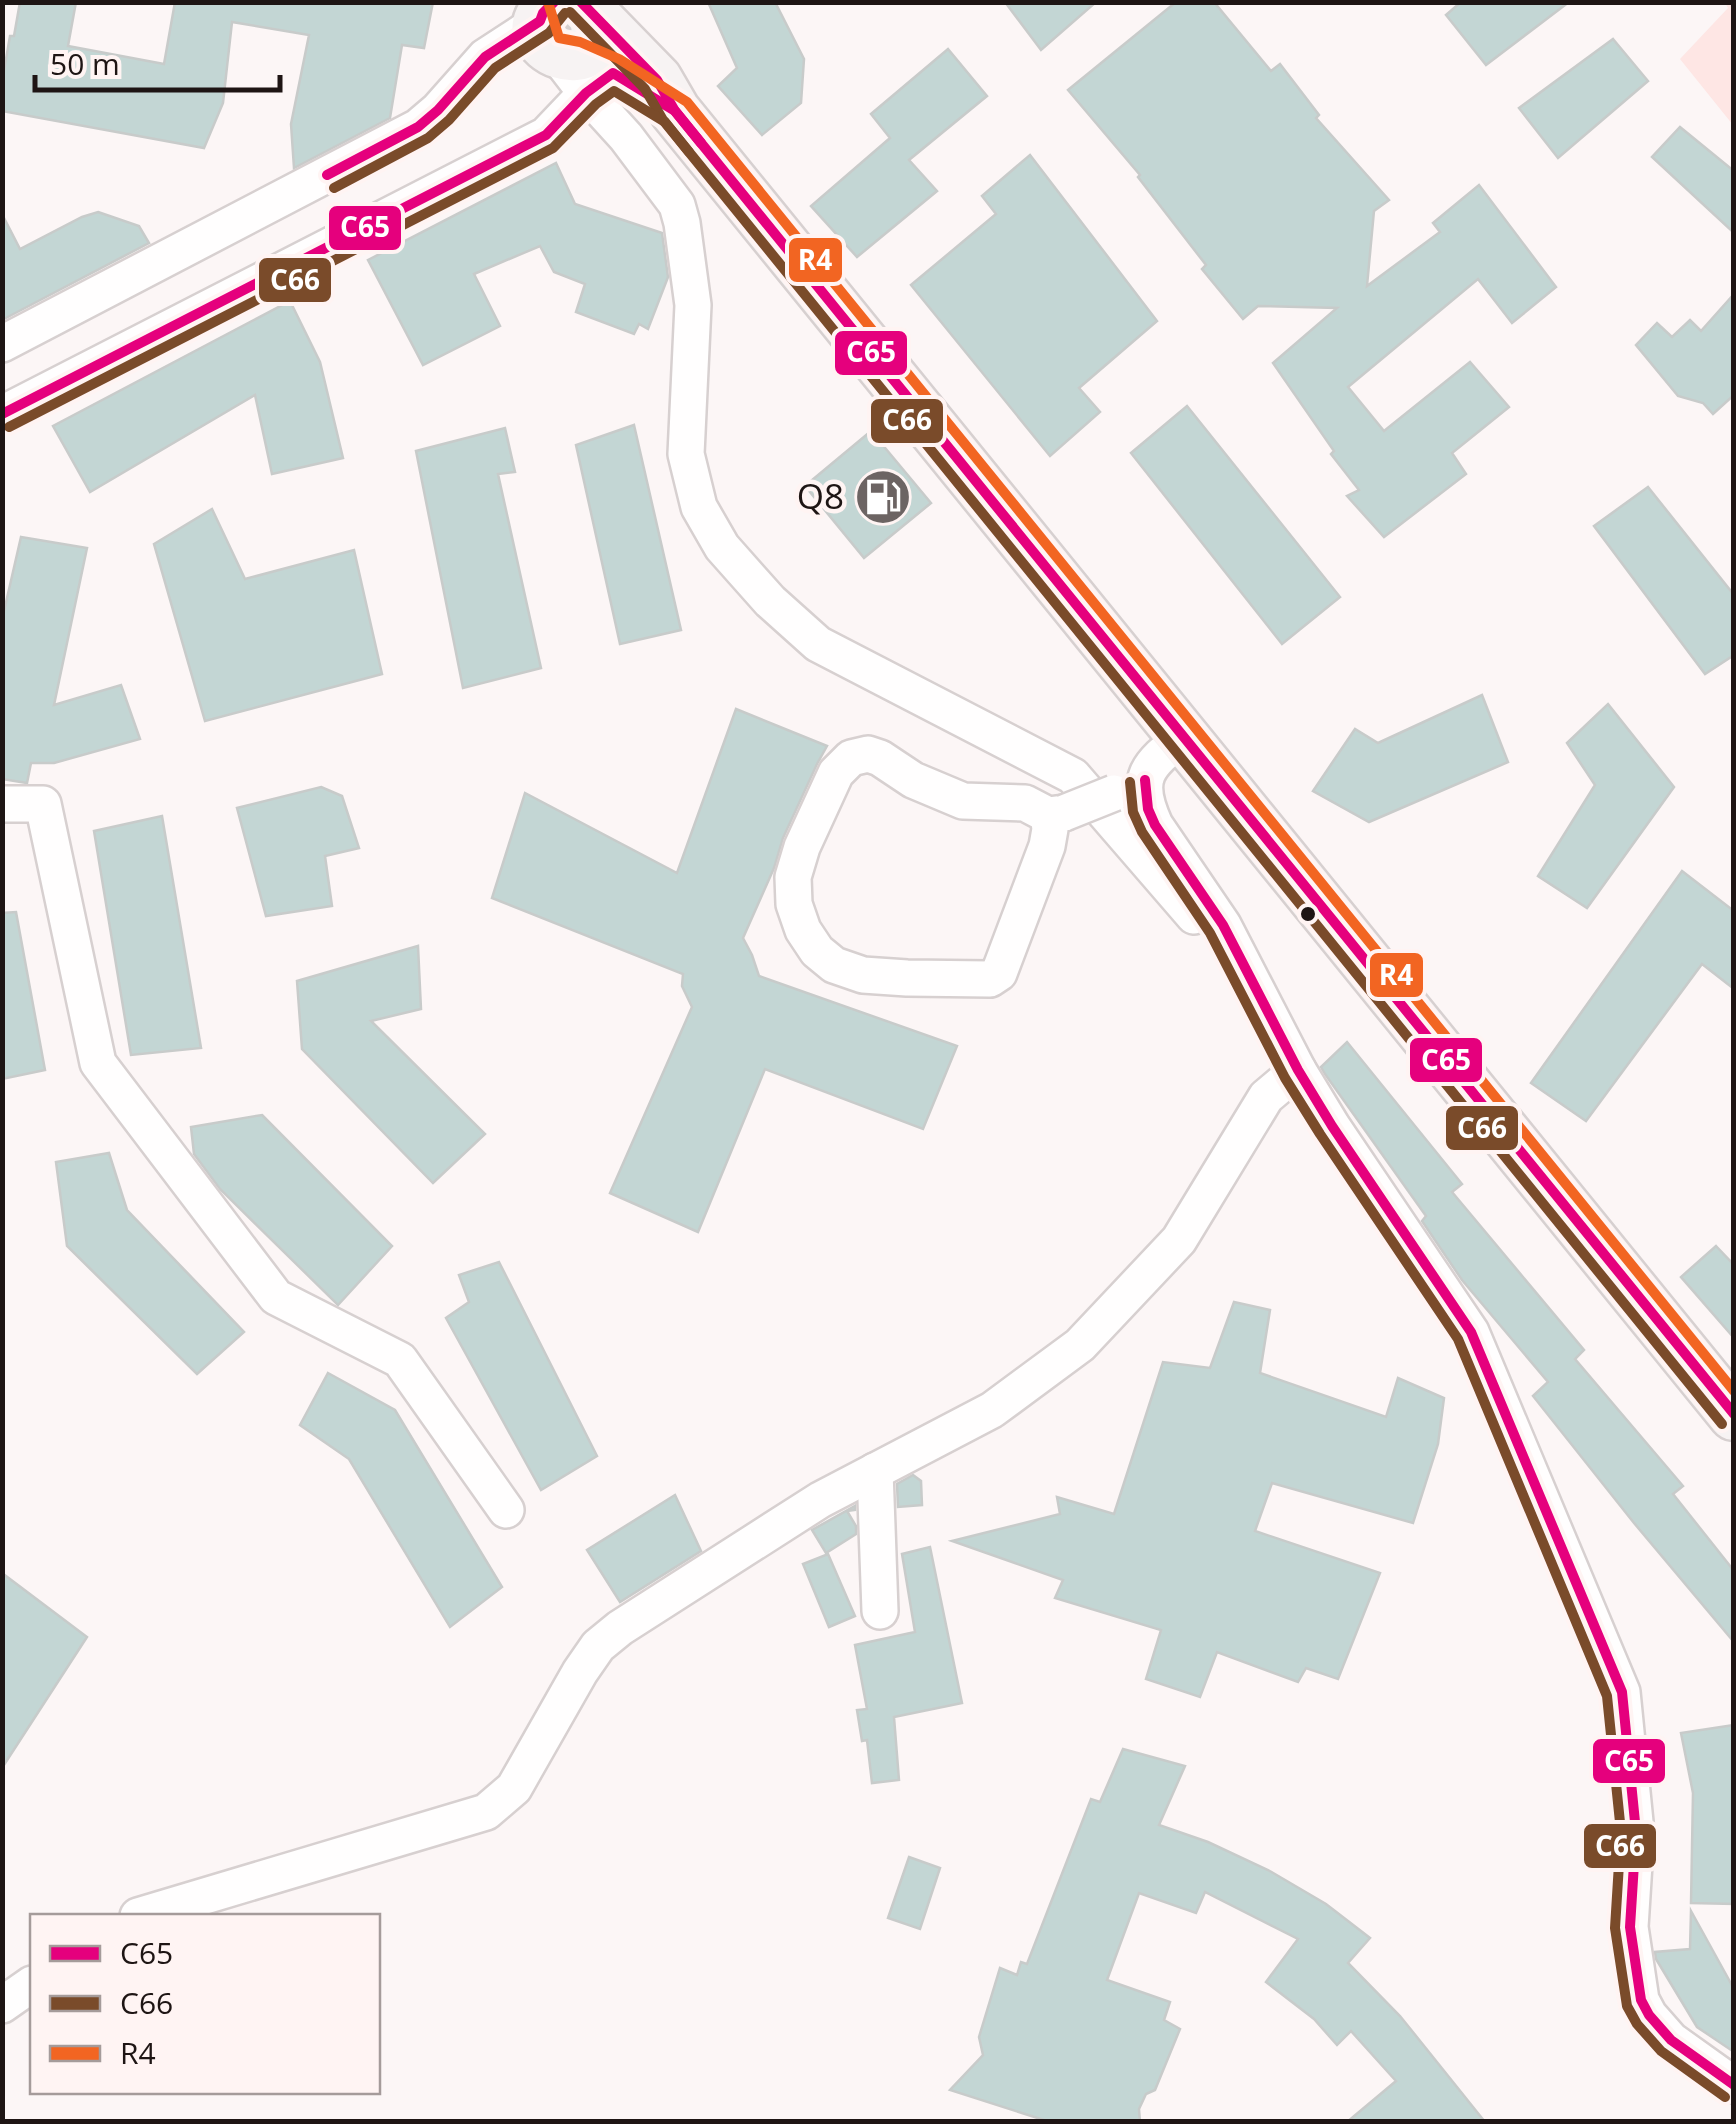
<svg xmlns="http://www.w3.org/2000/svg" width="1736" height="2124" font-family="'Open Sans',sans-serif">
	<rect width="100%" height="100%" fill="#fcf6f6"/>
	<polygon fill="#fee6e4" points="1725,3 1733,3 1733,125 1680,59 1728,8"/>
	<g fill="#c3d6d4" stroke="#c8cbca" stroke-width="2.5">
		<polygon points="20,2 76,2 68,46 164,64 175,2 433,2 424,48 402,45 390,118 294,168 291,124 309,35 232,22 223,103 204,148 2,111 2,82 10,36 14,36"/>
		<polygon points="708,2 775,2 804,59 801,103 762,135 718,86 737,68"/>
		<polygon points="1005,2 1096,2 1041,50"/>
		<polygon points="1176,2 1214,2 1271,71 1280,64 1319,115 1316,118 1389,200 1374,211 1367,286 1440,232 1433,223 1479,185 1556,287 1512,323 1478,279 1348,387 1384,431 1470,362 1509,407 1452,453 1466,474 1384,537 1347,496 1359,490 1331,454 1334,451 1273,363 1337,308 1258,306 1243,319 1202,269 1206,265 1138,177 1140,175 1068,90"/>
		<polygon points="1461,2 1569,2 1486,65 1446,15"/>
		<polygon points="1613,39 1648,81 1558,158 1519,108"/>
		<polygon points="948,49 987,96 909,160 937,191 857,257 811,206 890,138 871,114"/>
		<polygon points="1680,127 1734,171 1734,233 1652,157"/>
		<polygon points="1030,155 1157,321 1079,388 1100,412 1050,456 911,285 996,214 982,196"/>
		<polygon points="556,163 575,204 662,233 668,277 648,329 639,324 634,334 576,312 585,284 554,272 540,246 474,274 500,326 423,365 368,260"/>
		<polygon points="98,212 139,226 149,243 2,320 2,214 20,249 82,217"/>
		<polygon points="1734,294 1734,395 1713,414 1703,403 1678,396 1636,345 1657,323 1672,337 1690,320 1701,331"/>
		<polygon points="290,301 320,362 343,458 272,474 255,395 90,492 53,426"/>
		<polygon points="1187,406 1340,597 1282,644 1131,453"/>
		<polygon points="634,425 681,630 620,644 576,445"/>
		<polygon points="505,428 515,472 498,474 541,668 463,688 416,451"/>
		<polygon points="871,431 931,503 864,558 805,486"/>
		<polygon points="1648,487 1734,595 1734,655 1705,674 1594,526"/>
		<polygon points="212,509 245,579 354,550 382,674 205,721 154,544"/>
		<polygon points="21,537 87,548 54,705 121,685 140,739 54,763 31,763 27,783 2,779 2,620"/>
		<polygon points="1482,695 1508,762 1369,822 1313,791 1355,729 1378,743"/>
		<polygon points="1608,704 1674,787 1587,908 1538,876 1595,785 1567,743"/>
		<polygon points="736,709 827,746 817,764 783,838 774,868 743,938 752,955 759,976 957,1046 923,1129 765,1069 698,1232 610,1193 692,1007 682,986 683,974 492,898 525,793 677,873"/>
		<polygon points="321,787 342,796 359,848 325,856 332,906 266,916 237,808"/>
		<polygon points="162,816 201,1048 131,1055 94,831"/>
		<polygon points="1682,871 1734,911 1734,989 1702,964 1586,1121 1531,1083"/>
		<polygon points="16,912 45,1070 2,1079 2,913"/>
		<polygon points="418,946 421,1009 371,1021 485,1134 433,1183 302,1049 297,981"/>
		<polygon points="1347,1042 1462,1184 1452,1192 1584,1350 1575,1359 1683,1486 1673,1494 1734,1571 1734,1642 1634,1523 1533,1396 1548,1382 1462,1280 1422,1221 1426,1216 1325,1074 1321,1067"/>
		<polygon points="262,1115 392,1246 338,1305 220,1189 194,1154 191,1127"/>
		<polygon points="109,1153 127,1210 244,1332 197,1374 67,1246 56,1162"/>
		<polygon points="1716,1246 1734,1265 1734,1338 1681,1277"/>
		<polygon points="499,1262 597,1456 541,1490 446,1318 469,1302 459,1275"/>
		<polygon points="1234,1302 1270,1310 1260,1373 1386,1417 1398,1378 1444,1398 1438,1444 1413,1523 1272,1483 1255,1531 1380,1573 1338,1679 1306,1668 1298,1682 1217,1652 1200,1697 1146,1679 1161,1630 1055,1598 1063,1580 952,1541 1060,1514 1057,1497 1114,1514 1163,1362 1210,1368"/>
		<polygon points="328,1373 395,1410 502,1587 450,1627 349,1459 300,1425"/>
		<polygon points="913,1475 921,1481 922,1505 898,1507 897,1484"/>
		<polygon points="675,1495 701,1551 620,1602 587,1550"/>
		<polygon points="855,1506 855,1510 847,1511 856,1526 856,1534 826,1553 812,1530"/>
		<polygon points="930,1547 962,1703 894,1717 899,1780 872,1783 867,1740 862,1741 857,1710 867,1709 855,1645 915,1632 902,1554"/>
		<polygon points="828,1554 855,1616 829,1627 803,1564"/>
		<polygon points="2,1573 87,1637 2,1768"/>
		<polygon points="1734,1725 1734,1904 1691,1903 1693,1793 1681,1733"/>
		<polygon points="1123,1749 1185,1766 1159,1825 1208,1842 1268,1870 1326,1904 1370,1938 1348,1963 1400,2016 1485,2122 1347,2122 1396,2081 1351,2031 1337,2045 1314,2019 1266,1982 1298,1939 1205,1892 1196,1913 1139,1893 1107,1980 1170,2002 1164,2020 1180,2029 1155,2090 1146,2094 1139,2109 1140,2122 1050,2122 950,2090 983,2055 979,2037 1000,1968 1017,1975 1021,1962 1027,1964 1091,1799 1100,1802"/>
		<polygon points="909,1857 940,1868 920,1929 888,1918"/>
		<polygon points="1691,1911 1734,1989 1734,2052 1697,2027 1656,1959 1655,1952 1690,1949"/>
	</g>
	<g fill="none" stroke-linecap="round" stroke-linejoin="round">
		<g stroke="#d7d0d0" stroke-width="40">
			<g id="street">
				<polyline points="556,54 586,93 626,137 677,205 682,223 693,305 686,454 699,507 722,547 770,601 818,644 1073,776 1194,916"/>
				<polyline points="2,344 418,127 438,110 485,57 540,21"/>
				<polyline points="2,414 546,135 586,93 613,73"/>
				<path d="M1184,736C1147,766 1133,777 1155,825L1223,925L1298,1070L1332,1126L1471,1332L1622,1692L1636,1832L1630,1927L1641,2000L1649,2015L1671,2040L1734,2085"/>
				<polyline points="2,804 43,804 98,1063 276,1297 400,1360 506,1510"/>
				<polyline points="1048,815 1050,829 1047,846 999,973 990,979 907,978 863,975 834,965 817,951 803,930 794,904 793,877 802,847 836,773 851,758 868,754 880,758 913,780 963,801 1025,803 1048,815 1064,813"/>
				<polyline points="875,1471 880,1611"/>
				<polyline points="138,1916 486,1812 514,1788 580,1672 598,1646 620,1628 820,1500 992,1410 1080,1345 1179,1240 1266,1097 1298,1070"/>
				<polyline points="2,2005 32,1984"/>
			</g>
		</g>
		<g stroke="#d7d0d0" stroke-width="55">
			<g id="secondary">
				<path d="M554,2C495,48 615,88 594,15"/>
				<polyline points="581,2 657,80 675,111 1734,1415"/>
			</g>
		</g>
		<use href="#street" stroke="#fffefe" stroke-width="35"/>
		<use href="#secondary" stroke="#f7f3f3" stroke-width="50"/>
		<g stroke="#d7d0d0" stroke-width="40" stroke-linecap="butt">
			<polyline id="street-bridge" points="1064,813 1114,793"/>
		</g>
		<use href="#street-bridge" stroke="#fffefe" stroke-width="35"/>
		<g stroke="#fff4f3" stroke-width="18">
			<g id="bus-1">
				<polyline points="581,2 657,80 675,111 1734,1414"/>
				<polyline points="327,175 418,127 438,110 485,57 540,21 543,13 554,2"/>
				<polyline points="2,414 546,135 586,93 613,73 675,111 701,143"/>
				<polyline points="1145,780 1148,809 1155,825 1223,925 1298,1070 1332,1126 1471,1332 1622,1692 1636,1832 1630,1927 1641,2000 1649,2015 1671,2040 1734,2085"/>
			</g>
		</g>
		<g stroke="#fff4f3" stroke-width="18">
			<g id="bus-2">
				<polyline points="570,12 645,89 663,120 1722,1424"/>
				<polyline points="334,188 428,138 449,120 495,68 549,33 565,13"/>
				<polyline points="9,427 553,148 596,104 614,91 665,122 689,152"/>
				<polyline points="1130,782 1133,812 1142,832 1210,933 1285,1078 1320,1134 1458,1339 1607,1696 1621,1832 1615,1928 1627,2006 1637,2024 1661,2051 1725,2097"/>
			</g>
		</g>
		<g stroke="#fff4f3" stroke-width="18">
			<polyline id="bus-3" points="548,2 559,38 580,42 619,59 687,102 1734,1391"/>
		</g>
		<use href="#bus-1" stroke="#e5007d" stroke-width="10"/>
		<use href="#bus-2" stroke="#7a4b2a" stroke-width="10"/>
		<use href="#bus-3" stroke="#f26522" stroke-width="10"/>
	</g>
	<defs>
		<g id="fuel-disc" transform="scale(2.875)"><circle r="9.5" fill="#6c6463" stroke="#fff4f3"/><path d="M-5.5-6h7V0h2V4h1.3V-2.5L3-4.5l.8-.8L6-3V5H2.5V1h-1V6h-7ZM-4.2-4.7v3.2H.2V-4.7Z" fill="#fff"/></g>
	</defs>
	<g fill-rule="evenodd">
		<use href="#fuel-disc" x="883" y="497"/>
	</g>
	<circle fill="#1e1514" stroke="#fff4f3" stroke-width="4" cx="1308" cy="914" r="9"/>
	<g text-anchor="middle" stroke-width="9" stroke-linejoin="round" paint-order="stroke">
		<g font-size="35" fill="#1e1514" stroke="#fff4f3" text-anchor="end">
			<text x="844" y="509">Q8</text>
		</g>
	</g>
	<g stroke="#fff4f3" stroke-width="4">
		<rect x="327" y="204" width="76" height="48" rx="10" fill="#e5007d"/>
		<rect x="787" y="236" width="57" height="48" rx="10" fill="#f26522"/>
		<rect x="257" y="256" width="76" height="48" rx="10" fill="#7a4b2a"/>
		<rect x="833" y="329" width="76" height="48" rx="10" fill="#e5007d"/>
		<rect x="869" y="397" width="76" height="48" rx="10" fill="#7a4b2a"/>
		<rect x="1368" y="951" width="57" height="48" rx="10" fill="#f26522"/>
		<rect x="1408" y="1036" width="76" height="48" rx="10" fill="#e5007d"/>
		<rect x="1444" y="1104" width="76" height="48" rx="10" fill="#7a4b2a"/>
		<rect x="1591" y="1737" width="76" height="48" rx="10" fill="#e5007d"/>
		<rect x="1582" y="1822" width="76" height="48" rx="10" fill="#7a4b2a"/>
	</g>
	<g font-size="28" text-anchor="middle" font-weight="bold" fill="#fff">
		<text x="365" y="237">C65</text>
		<text x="815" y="270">R4</text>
		<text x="295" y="290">C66</text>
		<text x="871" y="362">C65</text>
		<text x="907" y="430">C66</text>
		<text x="1396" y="985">R4</text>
		<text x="1446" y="1070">C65</text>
		<text x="1482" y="1138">C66</text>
		<text x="1629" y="1771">C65</text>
		<text x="1620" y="1856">C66</text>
	</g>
	<rect width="1736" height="2124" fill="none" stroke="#1e1514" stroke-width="10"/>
	<rect x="30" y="1914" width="350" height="180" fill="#fff4f3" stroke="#a59b9a" stroke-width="2.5"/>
	<rect x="50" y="1946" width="50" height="15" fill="#e5007d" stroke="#a59b9a" stroke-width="2.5"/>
	<text x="120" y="1964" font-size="30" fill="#1e1514">C65</text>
	<rect x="50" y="1996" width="50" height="15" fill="#7a4b2a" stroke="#a59b9a" stroke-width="2.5"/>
	<text x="120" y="2014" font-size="30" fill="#1e1514">C66</text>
	<rect x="50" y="2046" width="50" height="15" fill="#f26522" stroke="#a59b9a" stroke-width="2.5"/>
	<text x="120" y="2064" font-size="30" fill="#1e1514">R4</text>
	<path d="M35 75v15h245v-15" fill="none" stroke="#1e1514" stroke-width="5"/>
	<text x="50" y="75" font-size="30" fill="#1e1514" stroke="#fff4f3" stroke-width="8" paint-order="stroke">50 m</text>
</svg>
